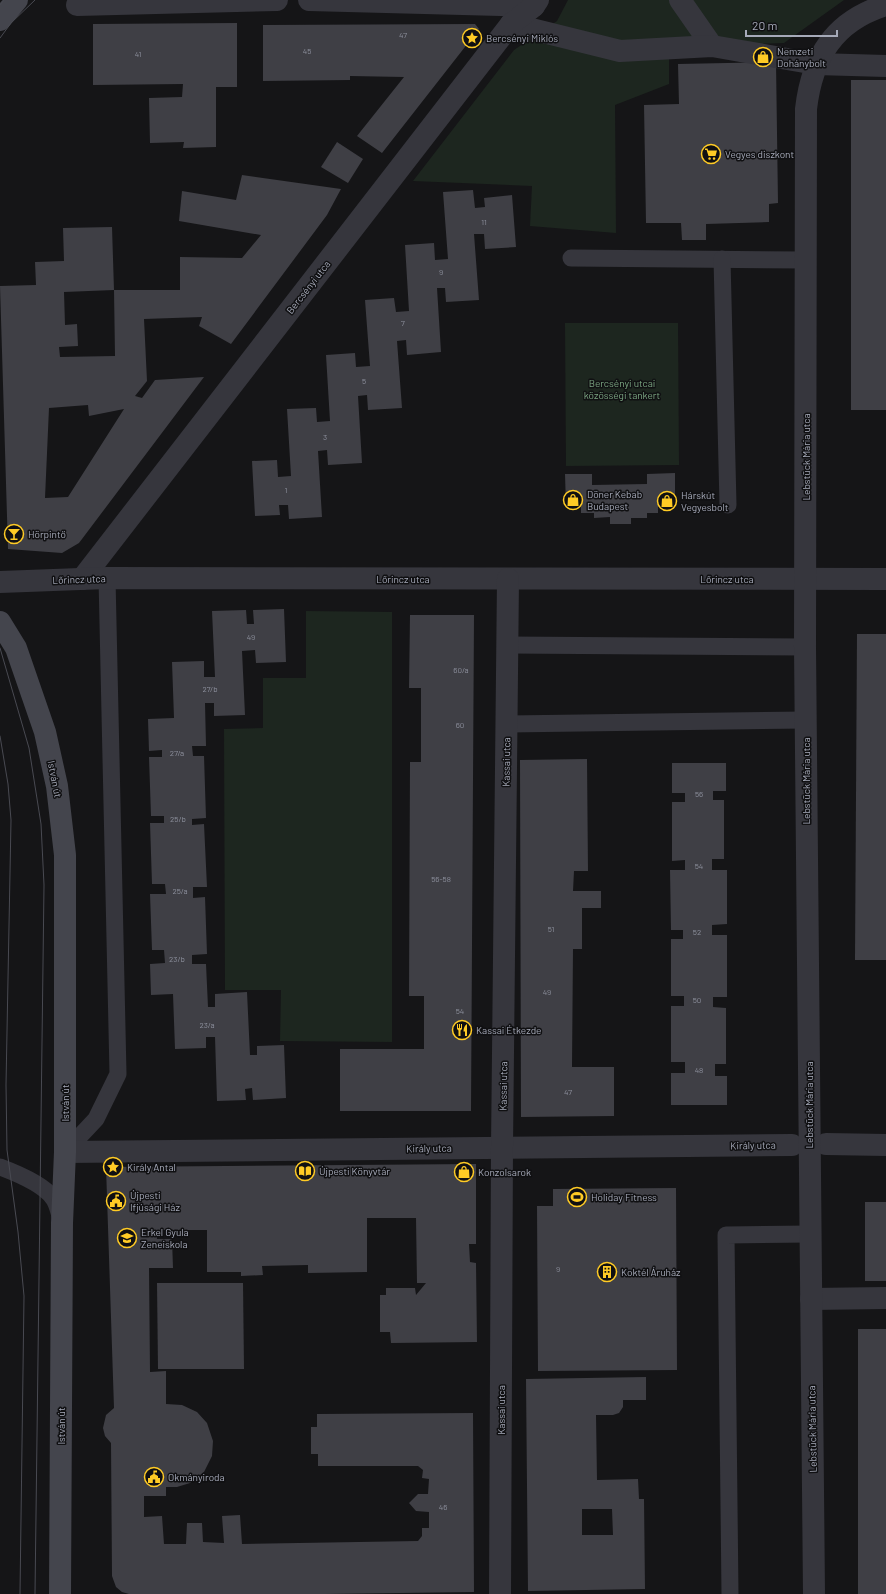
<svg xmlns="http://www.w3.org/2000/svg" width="886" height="1594" font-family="Barlow,sans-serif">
	<rect width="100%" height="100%" fill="#151517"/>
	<g fill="#1d261f">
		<polygon points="568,0 844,0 784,43 669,47 669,84 615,105 616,233 530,226 532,186 413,181 514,50 557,21"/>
		<polygon points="565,323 678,323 679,465 566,466"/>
		<polygon points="306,611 392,612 392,1042 280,1041 281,990 225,990 224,729 263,728 263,678 306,678"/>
	</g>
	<g fill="#3f3f45" fill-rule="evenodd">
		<polygon points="237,23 237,87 216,87 216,147 183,148 184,142 150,143 149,98 182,97 183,84 93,85 93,24"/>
		<polygon points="475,24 479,29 382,153 357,136 404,77 350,76 350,80 263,81 263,25"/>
		<polygon points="776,62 778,203 769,204 769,222 706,224 706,240 682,240 681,223 646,223 644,105 679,104 678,64"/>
		<rect x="851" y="80" width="35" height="330"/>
		<polygon points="337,142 363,159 348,183 321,167"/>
		<path d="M242,175L341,189L327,215L231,344L199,326L202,317L144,319L147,381L135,396L142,398L155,380L204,377L79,543L62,553L8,549L0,286L36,285L35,262L64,261L63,228L112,227L114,290H180V257L242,258L261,235L179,221L182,191L236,200ZM114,290L115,356L60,357L59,347L78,346L77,324L65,325L64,292ZM88,405L89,416L124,409L68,497L45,498L49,408Z"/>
		<polygon points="473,190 475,208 485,207 484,198 512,195 516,247 485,249 484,234 474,234 479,300 446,302 445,288 437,288 441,352 407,355 406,340 397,341 402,408 368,410 367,395 358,396 362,463 328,465 327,450 318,451 322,517 289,519 288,505 279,505 280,515 255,516 252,461 277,460 278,477 291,476 287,409 316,408 317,422 330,421 326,355 355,353 356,367 370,366 365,300 394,298 396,312 409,311 405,245 434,243 435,260 448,259 443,192"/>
		<polygon points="675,473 675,507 658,507 658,513 647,513 647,518 631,518 631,524 610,524 610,517 594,518 594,513 581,513 581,507 566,507 565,474 592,474 592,485 647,484 647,474"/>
		<polygon points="284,609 286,662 256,663 255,650 242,651 245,715 214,716 214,703 205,703 206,746 192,746 193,756 204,756 206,818 192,819 192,825 204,824 207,887 193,887 193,898 205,897 207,954 192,955 192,964 206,964 208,1007 215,1007 215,994 247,992 250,1055 257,1055 257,1046 284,1045 286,1098 253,1100 252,1088 245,1089 246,1100 217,1101 215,1037 206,1037 206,1048 175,1049 173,994 151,995 150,964 165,963 164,950 152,950 150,894 166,894 165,884 152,884 150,823 164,823 164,816 151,816 149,757 162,757 162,750 149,751 148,719 174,718 172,662 204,661 204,677 215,677 212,611 246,610 247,624 254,624 253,610"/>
		<polygon points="410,615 474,615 471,1111 340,1111 340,1049 424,1049 424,996 409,996 410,762 421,762 421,688 409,688"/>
		<polygon points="857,634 886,634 886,960 855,960"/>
		<polygon points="587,759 588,871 574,871 573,891 601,891 601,908 582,908 582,949 573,949 572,1067 614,1067 614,1116 521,1117 520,760"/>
		<polygon points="672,763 726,763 726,791 713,791 713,800 724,800 724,859 712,859 712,870 727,870 727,924 712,925 712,935 727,935 727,997 713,997 713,1007 726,1008 726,1064 715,1064 715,1076 727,1076 727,1105 671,1105 671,1073 685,1073 685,1062 671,1062 671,1006 684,1006 684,996 671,996 671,939 683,939 683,930 671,930 670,870 685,870 685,860 672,861 672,802 685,802 685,793 672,793"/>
		<polygon points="476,1164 476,1244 469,1244 470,1262 476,1263 477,1342 391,1343 390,1332 380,1332 380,1295 386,1295 386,1288 415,1288 416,1295 426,1283 417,1283 416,1218 367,1218 367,1272 308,1273 308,1265 262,1266 263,1275 241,1276 241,1272 207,1272 207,1230 157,1230 157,1239 172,1239 173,1268 149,1268 150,1372 166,1371 166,1404 182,1405 197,1412 207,1423 213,1441 212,1456 204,1472 190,1483 177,1487 166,1487 166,1496 144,1496 144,1517 162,1516 164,1544 186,1544 187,1523 202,1523 203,1542 224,1543 222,1516 240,1515 242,1544 418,1541 422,1536 422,1528 429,1528 429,1512 416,1511 409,1503 418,1494 428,1494 429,1479 422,1478 423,1470 418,1466 318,1466 318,1454 311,1454 311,1427 317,1427 317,1414 473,1413 474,1592 326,1594 129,1594 122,1592 116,1587 112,1576 111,1443 105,1436 103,1428 106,1415 114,1408 106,1167"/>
		<polygon points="676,1188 677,1370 538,1371 537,1206 553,1206 553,1189"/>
		<rect x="865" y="1202" width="21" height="79"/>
		<polygon points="157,1283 243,1283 244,1369 158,1369"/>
		<rect x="858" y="1329" width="28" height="265"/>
		<path d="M646,1377V1400H623V1407L619,1413L613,1415H596L597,1480L638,1479L639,1499H644L645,1589L528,1591L526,1379ZM582,1509H612L613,1535H582Z"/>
	</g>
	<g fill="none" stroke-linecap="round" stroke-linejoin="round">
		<g stroke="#36363d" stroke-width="17">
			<polyline points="571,258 806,260"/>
			<polyline points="722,259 728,505"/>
			<polyline points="507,645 805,647"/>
			<polyline points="506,724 806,720"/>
			<polyline points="65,1152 96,1119 118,1074 107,578"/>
			<path d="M0,1167C16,1173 43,1184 53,1198C57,1203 59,1213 61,1219"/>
			<polyline points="730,1594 726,1235 810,1234"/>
		</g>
		<g stroke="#36363d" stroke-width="22">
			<polyline points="309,0 534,6"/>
			<polyline points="680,0 712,46"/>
			<polyline points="77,5 277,0"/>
			<polyline points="511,24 620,51 712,46 816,64 886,66"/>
			<polyline points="82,579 511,24 534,6 538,0"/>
			<polyline points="0,582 107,578 886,579"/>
			<polyline points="826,1144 886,1145"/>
			<polyline points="65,1152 792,1145"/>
			<polyline points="811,1299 886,1298"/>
			<polyline points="500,1594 502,1147 508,579"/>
			<path d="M814,1594L805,647L806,109C812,57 834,21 886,5"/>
		</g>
		<g stroke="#44454d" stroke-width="22">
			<polyline points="0,20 17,0"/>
			<polyline points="0,622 16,648 45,732 57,786 65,855 65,1152 62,1223 60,1594"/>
		</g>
		<g stroke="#494a52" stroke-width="1">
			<polyline points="0,5 4,0"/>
			<polyline points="0,38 11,23 35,0"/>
			<polyline points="0,648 29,748 41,824 44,885 35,1594"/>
			<polyline points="0,736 8,784 11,820 6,1085 7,1150 18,1232 24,1296 20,1594"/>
		</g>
	</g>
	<defs>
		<g id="sight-ring" transform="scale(1)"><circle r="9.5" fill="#101012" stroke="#ffcb25" stroke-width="1.5"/><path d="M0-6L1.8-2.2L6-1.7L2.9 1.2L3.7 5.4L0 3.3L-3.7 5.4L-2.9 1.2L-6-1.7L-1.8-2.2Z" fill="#ffcb25"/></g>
		<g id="shop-ring" transform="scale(1)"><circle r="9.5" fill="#101012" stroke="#ffcb25" stroke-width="1.5"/><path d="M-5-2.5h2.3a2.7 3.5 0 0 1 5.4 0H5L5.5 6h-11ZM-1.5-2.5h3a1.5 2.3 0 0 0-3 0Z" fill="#ffcb25"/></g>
		<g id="supermarket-ring" transform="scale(1)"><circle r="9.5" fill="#101012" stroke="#ffcb25" stroke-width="1.5"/><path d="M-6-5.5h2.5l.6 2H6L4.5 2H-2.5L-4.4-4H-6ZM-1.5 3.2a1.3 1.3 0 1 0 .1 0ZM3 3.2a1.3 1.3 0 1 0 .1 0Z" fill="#ffcb25"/></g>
		<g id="bar-ring" transform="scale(1)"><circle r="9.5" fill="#101012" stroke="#ffcb25" stroke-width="1.5"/><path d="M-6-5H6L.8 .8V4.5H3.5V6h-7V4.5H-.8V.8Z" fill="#ffcb25"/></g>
		<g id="restaurant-ring" transform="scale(1)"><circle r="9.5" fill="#101012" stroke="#ffcb25" stroke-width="1.5"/><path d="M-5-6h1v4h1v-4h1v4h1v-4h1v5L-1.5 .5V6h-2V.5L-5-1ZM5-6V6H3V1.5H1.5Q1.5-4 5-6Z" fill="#ffcb25"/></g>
		<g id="library-ring" transform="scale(1)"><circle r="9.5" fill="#101012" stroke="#ffcb25" stroke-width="1.5"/><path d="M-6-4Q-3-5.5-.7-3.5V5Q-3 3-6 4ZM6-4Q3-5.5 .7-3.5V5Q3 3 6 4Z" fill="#ffcb25"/></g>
		<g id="stadium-ring" transform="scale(1)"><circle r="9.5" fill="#101012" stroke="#ffcb25" stroke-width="1.5"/><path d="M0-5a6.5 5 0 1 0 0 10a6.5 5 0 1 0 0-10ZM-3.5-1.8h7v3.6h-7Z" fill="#ffcb25"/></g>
		<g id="civic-ring" transform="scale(1)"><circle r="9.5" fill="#101012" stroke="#ffcb25" stroke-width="1.5"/><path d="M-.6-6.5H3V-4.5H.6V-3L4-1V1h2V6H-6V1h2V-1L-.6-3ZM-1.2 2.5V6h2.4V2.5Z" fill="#ffcb25"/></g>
		<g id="school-ring" transform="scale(1)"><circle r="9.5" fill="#101012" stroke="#ffcb25" stroke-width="1.5"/><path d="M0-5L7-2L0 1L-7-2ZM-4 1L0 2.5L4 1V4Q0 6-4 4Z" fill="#ffcb25"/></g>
		<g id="building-ring" transform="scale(1)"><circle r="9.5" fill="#101012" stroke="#ffcb25" stroke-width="1.5"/><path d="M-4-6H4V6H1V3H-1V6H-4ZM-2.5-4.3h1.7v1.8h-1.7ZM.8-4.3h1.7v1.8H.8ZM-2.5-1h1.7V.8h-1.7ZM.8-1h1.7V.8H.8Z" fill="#ffcb25"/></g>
	</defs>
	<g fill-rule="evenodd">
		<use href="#sight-ring" x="472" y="38"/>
		<use href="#shop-ring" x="763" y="57"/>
		<use href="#supermarket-ring" x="711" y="154"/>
		<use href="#shop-ring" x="573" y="500"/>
		<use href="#shop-ring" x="667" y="501"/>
		<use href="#bar-ring" x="14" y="534"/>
		<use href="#restaurant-ring" x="462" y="1030"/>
		<use href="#sight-ring" x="113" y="1167"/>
		<use href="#library-ring" x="305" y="1171"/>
		<use href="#shop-ring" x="464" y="1172"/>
		<use href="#stadium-ring" x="577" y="1197"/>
		<use href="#civic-ring" x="116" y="1201"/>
		<use href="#school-ring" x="127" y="1238"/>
		<use href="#building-ring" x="607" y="1272"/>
		<use href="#civic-ring" x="154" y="1477"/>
	</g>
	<g text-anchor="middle" stroke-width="3" stroke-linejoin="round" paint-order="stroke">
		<g font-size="8" fill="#8c8f9c">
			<text x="403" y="38">47</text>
			<text x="307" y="54">45</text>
			<text x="138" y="57">41</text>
			<text x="484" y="225">11</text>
			<text x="441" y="275">9</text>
			<text x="403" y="326">7</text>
			<text x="364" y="384">5</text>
			<text x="325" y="440">3</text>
			<text x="286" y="493">1</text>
			<text x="251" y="640">49</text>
			<text x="461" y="673">60/a</text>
			<text x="210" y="692">27/b</text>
			<text x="460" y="728">60</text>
			<text x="177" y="756">27/a</text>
			<text x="699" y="797">56</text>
			<text x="178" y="822">25/b</text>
			<text x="699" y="869">54</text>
			<text x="441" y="882">56-58</text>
			<text x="180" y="894">25/a</text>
			<text x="551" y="932">51</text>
			<text x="697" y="935">52</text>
			<text x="177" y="962">23/b</text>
			<text x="547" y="995">49</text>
			<text x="697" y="1003">50</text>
			<text x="460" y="1014">54</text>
			<text x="207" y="1028">23/a</text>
			<text x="699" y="1073">48</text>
			<text x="568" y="1095">47</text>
			<text x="558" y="1272">9</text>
			<text x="443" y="1510">46</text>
		</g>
		<g font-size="10" fill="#a6aab9" stroke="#101012" text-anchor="start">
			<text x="486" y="42">Bercsényi Miklós</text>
			<text x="777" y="55">Nemzeti<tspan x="777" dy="12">Dohánybolt</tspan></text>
			<text x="725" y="158">Vegyes diszkont</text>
			<text x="587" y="498">Döner Kebab<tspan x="587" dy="12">Budapest</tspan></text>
			<text x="681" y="499">Hárskút<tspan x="681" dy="12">Vegyesbolt</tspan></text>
			<text x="28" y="538">Hörpintő</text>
			<text x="476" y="1034">Kassai Étkezde</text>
			<text x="127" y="1171">Király Antal</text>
			<text x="319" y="1175">Újpesti Könyvtár</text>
			<text x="478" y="1176">Konzolsarok</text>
			<text x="130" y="1199">Újpesti<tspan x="130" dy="12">Ifjúsági Ház</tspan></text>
			<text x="591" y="1201">Holiday Fitness</text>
			<text x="141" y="1236">Erkel Gyula<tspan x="141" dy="12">Zeneiskola</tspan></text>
			<text x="621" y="1276">Koktél Áruház</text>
			<text x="168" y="1481">Okmányiroda</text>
		</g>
		<g font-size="10" fill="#a6aab9" stroke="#101012">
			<text transform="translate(308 287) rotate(-52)" y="4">Bercsényi utca</text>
			<text transform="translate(806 457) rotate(-90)" y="4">Lebstück Mária utca</text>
			<text transform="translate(79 579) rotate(-2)" y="4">Lőrincz utca</text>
			<text x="403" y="583">Lőrincz utca</text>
			<text x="727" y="583">Lőrincz utca</text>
			<text transform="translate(506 762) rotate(-89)" y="4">Kassai utca</text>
			<text transform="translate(55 779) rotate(79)" y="4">István út</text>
			<text transform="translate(806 781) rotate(-90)" y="4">Lebstück Mária utca</text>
			<text transform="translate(503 1086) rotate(-89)" y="4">Kassai utca</text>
			<text transform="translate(65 1103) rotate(-90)" y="4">István út</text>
			<text transform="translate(809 1105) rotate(-90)" y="4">Lebstück Mária utca</text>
			<text transform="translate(753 1145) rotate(-1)" y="4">Király utca</text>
			<text transform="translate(429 1148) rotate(-1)" y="4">Király utca</text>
			<text transform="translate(501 1410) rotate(-90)" y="4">Kassai utca</text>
			<text transform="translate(61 1426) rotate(-90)" y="4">István út</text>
			<text transform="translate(812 1429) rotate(-91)" y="4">Lebstück Mária utca</text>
		</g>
		<g font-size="10" fill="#7ba582" stroke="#101012">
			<text x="622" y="387">Bercsényi utcai<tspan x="622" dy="12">közösségi tankert</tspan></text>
		</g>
	</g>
	<path d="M746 30v6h91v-6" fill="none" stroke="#a6aab9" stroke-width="2"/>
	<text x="752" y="30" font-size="12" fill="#a6aab9" stroke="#101012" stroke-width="3" paint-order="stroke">20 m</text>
</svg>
